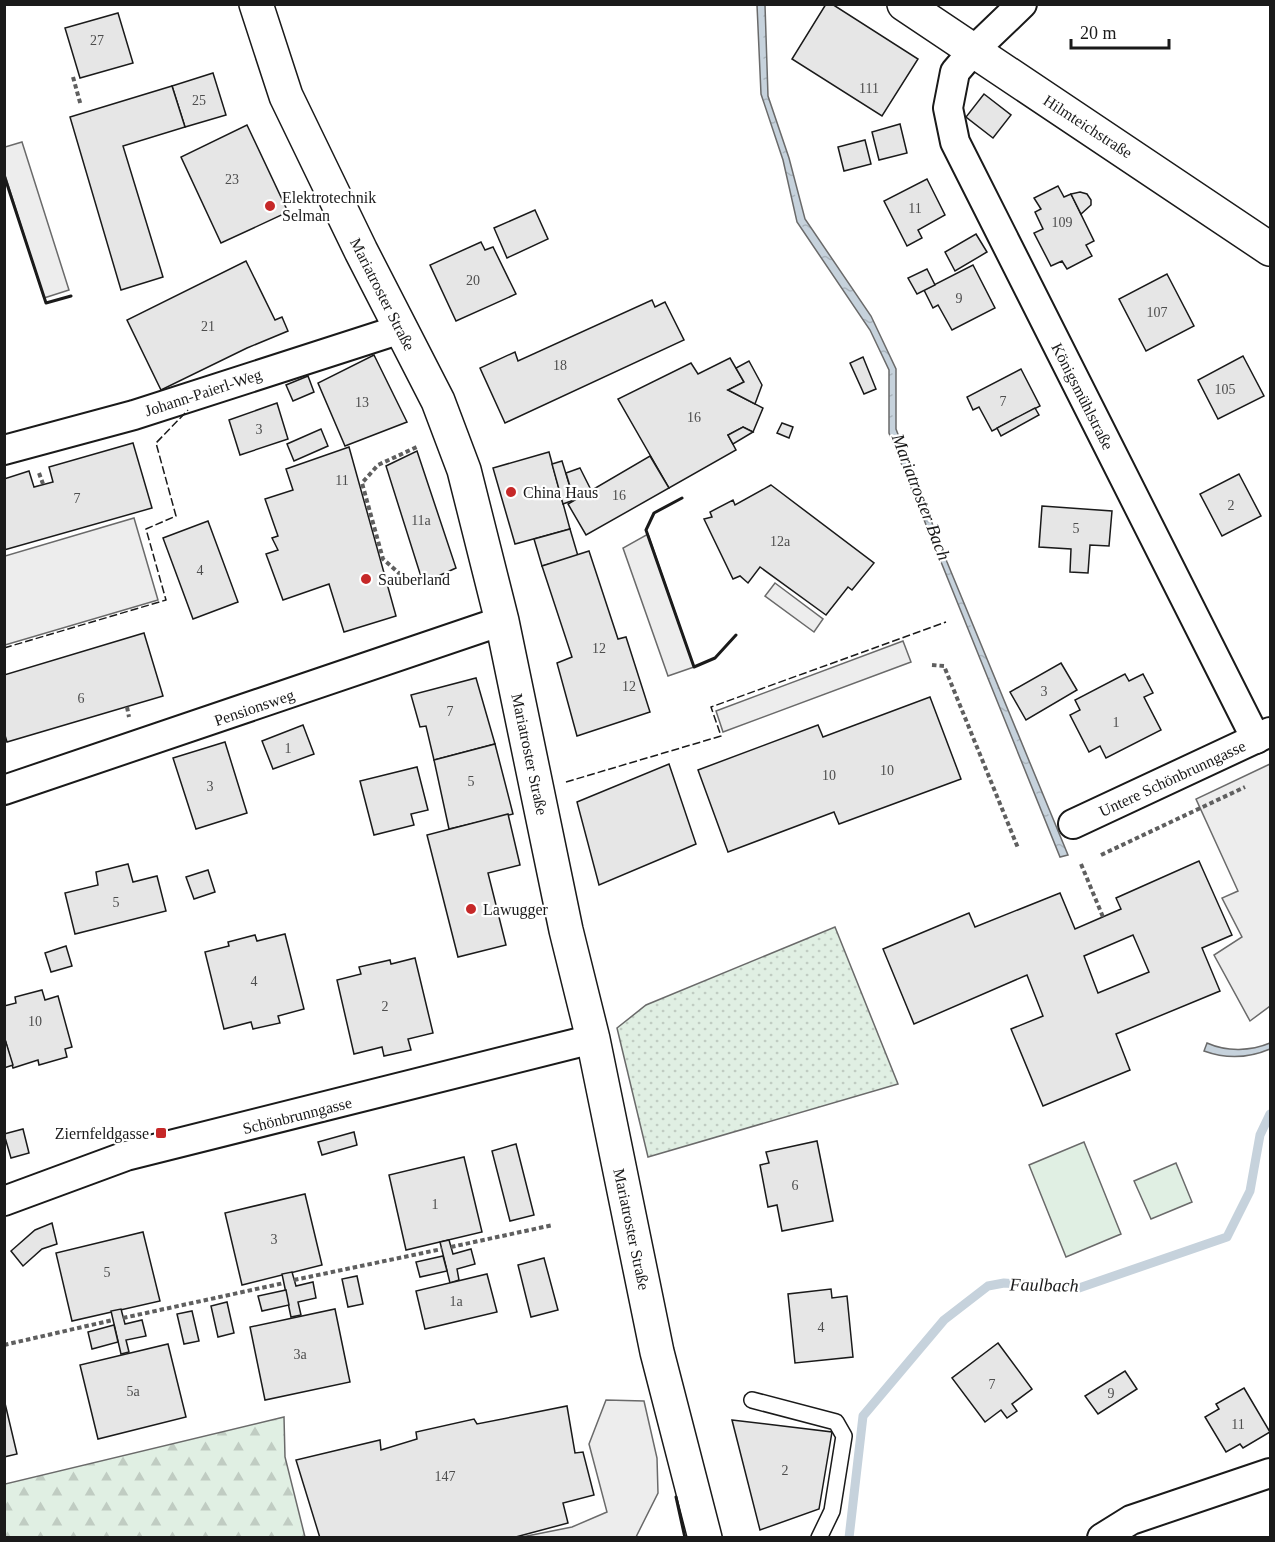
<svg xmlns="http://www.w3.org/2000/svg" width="1275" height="1542" font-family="'Times New Roman',serif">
	<defs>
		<pattern id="grass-dots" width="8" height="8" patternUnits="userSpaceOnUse" patternTransform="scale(1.5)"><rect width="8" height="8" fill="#e0efe3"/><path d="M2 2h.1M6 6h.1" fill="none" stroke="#c0ccc2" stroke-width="1.8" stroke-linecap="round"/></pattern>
		<pattern id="forest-firs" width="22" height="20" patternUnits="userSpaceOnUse" patternTransform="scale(1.5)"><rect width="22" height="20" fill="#e0efe3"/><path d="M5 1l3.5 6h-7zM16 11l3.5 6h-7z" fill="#c0ccc2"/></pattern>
		<pattern id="water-ripples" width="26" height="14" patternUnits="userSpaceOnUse" patternTransform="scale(1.5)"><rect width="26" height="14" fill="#c6d2dc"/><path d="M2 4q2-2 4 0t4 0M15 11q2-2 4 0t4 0" fill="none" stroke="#aab4bc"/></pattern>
	</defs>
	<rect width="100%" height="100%" fill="#fff"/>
	<polygon fill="url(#grass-dots)" stroke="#6a6a6a" stroke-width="1.5" points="835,927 898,1084 648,1157 617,1028 646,1005"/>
	<polygon fill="url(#forest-firs)" stroke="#6a6a6a" stroke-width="1.5" points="284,1417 285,1457 305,1537 5,1537 5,1484"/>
	<g fill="#e0efe3" stroke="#6a6a6a" stroke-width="1.5">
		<polygon points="1084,1142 1121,1234 1066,1257 1029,1165"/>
		<polygon points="1176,1163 1192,1202 1151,1219 1134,1181"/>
	</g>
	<g fill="#ededed" stroke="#6a6a6a" stroke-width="1.5">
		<polygon points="22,142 69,290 44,298 5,175 5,147"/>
		<polygon points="134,518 158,600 5,645 5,556"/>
		<polygon points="648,534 694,667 668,676 623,548"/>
		<polygon points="775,583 823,619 814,632 765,596"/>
		<polygon points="903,641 911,662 723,732 716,711"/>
		<polygon points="1270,764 1270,1006 1250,1021 1214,955 1242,937 1222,898 1238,891 1196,799"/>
		<polygon points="606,1400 644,1401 657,1458 658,1493 636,1537 522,1537 572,1527 607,1512 589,1444"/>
	</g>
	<g fill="url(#water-ripples)" stroke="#6a6a6a" stroke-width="1.5">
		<polygon points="757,5 765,5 768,96 789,158 805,219 871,316 896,369 896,429 947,562 1068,855 1060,857 889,433 889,370 870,330 797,222 783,160 761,94"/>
		<path d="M1207,1043C1227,1052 1251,1051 1270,1043V1049C1249,1058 1226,1059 1204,1051Z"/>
	</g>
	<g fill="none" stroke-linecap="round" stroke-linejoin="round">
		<polyline stroke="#c6d2dc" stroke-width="9" points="849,1538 863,1416 944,1320 988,1286 1004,1283 1079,1288 1227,1237 1250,1191 1260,1135 1270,1114"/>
	</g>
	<g fill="#e6e6e6" stroke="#1a1a1a" stroke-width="1.5" fill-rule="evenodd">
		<polygon points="826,4 832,4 918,59 882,116 792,59"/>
		<polygon points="118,13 133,63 80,78 65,28"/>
		<polygon points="213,73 226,115 185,127 172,86"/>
		<polygon points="172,86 185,127 123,146 163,277 121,290 70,117"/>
		<polygon points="984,94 1011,115 993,138 966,117"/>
		<polygon points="900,124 907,153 879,160 872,132"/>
		<polygon points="247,125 288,212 221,243 181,157"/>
		<polygon points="865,140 871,164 844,171 838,147"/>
		<polygon points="927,179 945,215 918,230 922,238 907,246 884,201"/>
		<polygon points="1058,186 1064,197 1071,194 1094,241 1086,245 1092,256 1067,269 1062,261 1051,266 1034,233 1043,229 1035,212 1041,209 1034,198"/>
		<polygon points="1080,192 1087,194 1091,200 1091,205 1081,214 1071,194"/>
		<polygon points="535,210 548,239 507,258 494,228"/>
		<polygon points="976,234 987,252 955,271 945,252"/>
		<polygon points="481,242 485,250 493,247 516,294 456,321 430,265"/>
		<polygon points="246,261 275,320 282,317 288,331 247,348 161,390 127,320"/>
		<polygon points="973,265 995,308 952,330 938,305 933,308 924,290"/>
		<polygon points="927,269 935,285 917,294 908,278"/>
		<polygon points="1167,274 1194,326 1146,351 1119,299"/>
		<polygon points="652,300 655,307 665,302 684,340 505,423 480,368 515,352 518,361"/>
		<polygon points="374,355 407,422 345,446 318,383"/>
		<polygon points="1243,356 1264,396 1218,419 1198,380"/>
		<polygon points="863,357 876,389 864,394 850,363"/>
		<polygon points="730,358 744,382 728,390 763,408 753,432 743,427 728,435 736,450 669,488 618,399 691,363 698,374"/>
		<polygon points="749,361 762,385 755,404 728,390 744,382 736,368"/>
		<polygon points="1021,369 1040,406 992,431 979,407 973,410 967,397"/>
		<polygon points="308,376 314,392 293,401 286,385"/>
		<polygon points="277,403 288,439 240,455 229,420"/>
		<polygon points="1035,408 1039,415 1001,436 997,428"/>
		<polygon points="782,423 793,427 789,438 777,433"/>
		<polygon points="743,427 753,432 733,444 728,435"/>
		<polygon points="321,429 328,446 294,461 287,444"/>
		<polygon points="133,443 152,508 4,550 4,479 29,471 34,487 53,482 49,467"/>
		<polygon points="349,447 396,616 344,632 329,584 283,600 266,554 278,550 272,538 278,536 265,499 293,490 286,469"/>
		<polygon points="417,451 456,568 423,583 386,466"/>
		<polygon points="549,452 570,529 515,544 493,468"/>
		<polygon points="650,456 669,488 586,535 568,504"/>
		<polygon points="562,461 574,500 563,504 552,464"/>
		<polygon points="580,468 591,490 574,500 566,473"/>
		<polygon points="1239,474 1261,516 1222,536 1200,494"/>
		<polygon points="771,485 874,563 852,590 848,587 826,615 760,567 748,583 740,576 733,579 704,519 712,517 710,512 733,500 735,505"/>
		<polygon points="1042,506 1112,511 1109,546 1090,545 1088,573 1070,572 1071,549 1039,547"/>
		<polygon points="208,521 238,602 193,619 163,538"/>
		<polygon points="570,529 578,556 542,566 534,539"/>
		<polygon points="589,551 618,639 626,637 650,712 577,736 557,663 572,657 542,566"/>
		<polygon points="144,633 163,696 7,742 4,732 4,675"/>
		<polygon points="1061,663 1077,690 1026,720 1010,692"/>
		<polygon points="1125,674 1129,681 1143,674 1153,693 1144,697 1161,730 1106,758 1100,746 1089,752 1070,715 1080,710 1075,700"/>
		<polygon points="476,678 495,744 434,760 426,726 420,727 411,695"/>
		<polygon points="930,697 961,779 839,824 834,812 728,852 698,770 818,725 823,737"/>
		<polygon points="303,725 314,754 273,769 262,741"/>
		<polygon points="225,742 247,813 196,829 173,758"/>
		<polygon points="495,744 513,814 449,829 434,760"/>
		<polygon points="669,764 696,844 599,885 577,802"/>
		<polygon points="417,767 428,810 411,814 414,825 374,835 360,781"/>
		<polygon points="508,814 520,865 488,873 506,945 458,957 427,835"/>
		<path d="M1199,861L1232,935L1202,948L1220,991L1116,1034L1130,1070L1043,1106L1011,1029L1043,1016L1027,975L914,1024L883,949L969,913L975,927L1060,893L1075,929L1121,909L1116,898ZM1133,935L1149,972L1098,993L1084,956Z"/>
		<polygon points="128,864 133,882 157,876 166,911 75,934 65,893 98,885 96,872"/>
		<polygon points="208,870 215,892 194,899 186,877"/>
		<polygon points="285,934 304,1009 278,1016 280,1023 253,1029 251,1022 224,1029 205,952 229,946 228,942 255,935 257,941"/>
		<polygon points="66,946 72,966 51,972 45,953"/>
		<polygon points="415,958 433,1033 408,1039 411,1050 384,1056 382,1047 354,1054 337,980 361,974 359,967 390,960 391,964"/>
		<polygon points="42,990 45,1000 58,996 72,1047 65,1049 67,1057 39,1065 38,1060 13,1068 4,1036 4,1006 16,1003 15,997"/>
		<polygon points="4,1036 13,1065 4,1068"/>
		<polygon points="23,1129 29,1153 11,1158 4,1134"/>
		<polygon points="354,1132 357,1145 322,1155 318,1142"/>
		<polygon points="817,1141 833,1221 782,1231 777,1205 768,1207 760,1165 769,1163 766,1152"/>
		<polygon points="516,1144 534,1215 510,1221 492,1151"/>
		<polygon points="464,1157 482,1232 406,1250 389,1175"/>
		<polygon points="305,1194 322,1265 242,1285 225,1213"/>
		<polygon points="52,1223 57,1244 42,1249 23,1266 11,1251 35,1230"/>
		<polygon points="143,1232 160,1301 72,1321 56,1253"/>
		<polygon points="449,1240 453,1254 471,1249 475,1264 457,1269 459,1280 450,1283 440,1242"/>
		<polygon points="443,1256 447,1271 420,1277 416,1262"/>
		<polygon points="544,1258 558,1310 531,1317 518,1265"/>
		<polygon points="292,1272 296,1286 313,1282 316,1298 298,1302 301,1315 291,1317 282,1274"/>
		<polygon points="487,1274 497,1312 425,1329 416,1291"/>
		<polygon points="357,1276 363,1304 348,1307 342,1279"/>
		<polygon points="831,1289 832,1298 847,1296 853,1357 795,1363 788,1294"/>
		<polygon points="286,1290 289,1305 262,1311 258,1296"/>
		<polygon points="227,1302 234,1333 218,1337 211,1306"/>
		<polygon points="121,1309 125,1324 142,1320 146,1336 126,1340 129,1352 121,1354 111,1311"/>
		<polygon points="335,1309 350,1382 265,1400 250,1327"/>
		<polygon points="192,1311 199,1341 184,1344 177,1314"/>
		<polygon points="114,1325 118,1342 92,1349 88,1332"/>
		<polygon points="998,1343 1032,1389 1012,1404 1017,1411 1007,1418 1001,1410 985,1422 952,1378"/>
		<polygon points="168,1344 186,1417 98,1439 80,1365"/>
		<polygon points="1125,1371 1137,1389 1098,1414 1085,1396"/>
		<polygon points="1244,1388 1270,1432 1243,1448 1240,1444 1226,1452 1205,1417 1219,1409 1216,1404"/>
		<polygon points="4,1399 17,1454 4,1457"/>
		<polygon points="567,1406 575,1453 583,1452 594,1495 563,1503 568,1523 512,1538 320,1538 296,1460 380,1440 381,1450 417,1439 416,1432 474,1419 477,1424"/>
		<polygon points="732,1420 832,1432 819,1509 760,1530"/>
	</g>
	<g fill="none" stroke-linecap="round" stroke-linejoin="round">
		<g stroke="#1a1a1a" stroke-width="18">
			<polyline id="lane" points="752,1400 836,1422 844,1436 832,1511 819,1538"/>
		</g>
		<g stroke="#1a1a1a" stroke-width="32">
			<g id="street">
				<polyline points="1022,4 973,51 955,72 948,108 955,142 1256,739"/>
				<polyline points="4,450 134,415 401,329"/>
				<polyline points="4,790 502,621"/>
				<polyline points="1073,824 1270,732"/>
				<polyline points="4,1201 126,1156 593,1039"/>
				<polyline points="1102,1538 1131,1520 1270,1473"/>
			</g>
		</g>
		<g stroke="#1a1a1a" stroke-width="36">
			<polyline id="secondary" points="904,4 1270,249"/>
		</g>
		<g stroke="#1a1a1a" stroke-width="36">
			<polyline id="primary" points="256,4 286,96 361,251 438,401 464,470 502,621 566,930 593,1039 657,1352 705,1538"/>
		</g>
		<g stroke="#5f5f5f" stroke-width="4" stroke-dasharray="4.5 3" stroke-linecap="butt">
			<polyline points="73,77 81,106"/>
			<polyline points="39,473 43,484"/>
			<polyline points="401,575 383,559 362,483 378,465 419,446"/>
			<polyline points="932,665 944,666 1018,848"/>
			<polyline points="127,707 129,717"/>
			<polyline points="1101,855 1245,787"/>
			<polyline points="1081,864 1103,917"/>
			<polyline points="451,1247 553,1225"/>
			<polyline points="294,1280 442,1249"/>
			<polyline points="123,1318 284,1283"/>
			<polyline points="4,1345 113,1320"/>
		</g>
		<use href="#lane" stroke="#fff" stroke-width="15"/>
		<use href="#street" stroke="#fff" stroke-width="28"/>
		<use href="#secondary" stroke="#fff" stroke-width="33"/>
		<use href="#primary" stroke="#fff" stroke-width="33"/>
		<g stroke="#1a1a1a" stroke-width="1.5" stroke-dasharray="8 3" stroke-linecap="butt">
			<polyline points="4,648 166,600 146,529 176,516 156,443 188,410"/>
			<polyline points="566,782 721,736 711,707 946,622"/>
		</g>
		<g stroke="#1a1a1a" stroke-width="3">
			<polyline points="4,175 46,303 71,296"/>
			<polyline points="682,498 654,513 646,530 694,667 715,658 736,635"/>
			<polyline points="676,1497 685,1538"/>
		</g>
	</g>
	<g fill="#c62828" stroke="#fff" stroke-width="2">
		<circle cx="270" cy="206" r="6"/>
		<circle cx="511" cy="492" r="6"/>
		<circle cx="366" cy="579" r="6"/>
		<circle cx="471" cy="909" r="6"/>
		<rect x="155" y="1127" width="12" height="12" rx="3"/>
	</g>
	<g text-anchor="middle" stroke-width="4.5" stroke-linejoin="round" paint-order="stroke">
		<g font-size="14" fill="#4d4d4d">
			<text x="97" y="45">27</text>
			<text x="869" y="93">111</text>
			<text x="199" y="105">25</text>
			<text x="232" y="184">23</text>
			<text x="915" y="213">11</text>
			<text x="1062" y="227">109</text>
			<text x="473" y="285">20</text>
			<text x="959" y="303">9</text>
			<text x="1157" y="317">107</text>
			<text x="208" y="331">21</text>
			<text x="560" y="370">18</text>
			<text x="1225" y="394">105</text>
			<text x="1003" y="406">7</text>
			<text x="362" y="407">13</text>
			<text x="694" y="422">16</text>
			<text x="259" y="434">3</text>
			<text x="342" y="485">11</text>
			<text x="619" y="500">16</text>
			<text x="77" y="503">7</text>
			<text x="1231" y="510">2</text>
			<text x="421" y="525">11a</text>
			<text x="1076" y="533">5</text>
			<text x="780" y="546">12a</text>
			<text x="200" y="575">4</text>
			<text x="599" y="653">12</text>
			<text x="629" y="691">12</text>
			<text x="1044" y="696">3</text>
			<text x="81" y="703">6</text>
			<text x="450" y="716">7</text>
			<text x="1116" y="727">1</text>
			<text x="288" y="753">1</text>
			<text x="887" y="775">10</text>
			<text x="829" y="780">10</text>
			<text x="471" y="786">5</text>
			<text x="210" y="791">3</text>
			<text x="116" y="907">5</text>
			<text x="254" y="986">4</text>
			<text x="385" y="1011">2</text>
			<text x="35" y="1026">10</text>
			<text x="795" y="1190">6</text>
			<text x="435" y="1209">1</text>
			<text x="274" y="1244">3</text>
			<text x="107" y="1277">5</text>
			<text x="456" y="1306">1a</text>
			<text x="821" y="1332">4</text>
			<text x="300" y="1359">3a</text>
			<text x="992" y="1389">7</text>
			<text x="133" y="1396">5a</text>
			<text x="1111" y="1398">9</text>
			<text x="1238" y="1429">11</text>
			<text x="785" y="1475">2</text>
			<text x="445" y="1481">147</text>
		</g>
		<g font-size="16" fill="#1a1a1a" stroke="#fff">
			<text transform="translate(1088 126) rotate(33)" y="6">Hilmteichstraße</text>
			<text transform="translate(383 294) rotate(63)" y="6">Mariatroster Straße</text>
			<text transform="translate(203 392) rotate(-18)" y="6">Johann-Paierl-Weg</text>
			<text transform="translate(1083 396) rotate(63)" y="6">Königsmühlstraße</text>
			<text transform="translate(254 707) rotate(-19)" y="6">Pensionsweg</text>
			<text transform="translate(530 754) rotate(78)" y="6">Mariatroster Straße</text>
			<text transform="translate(1172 778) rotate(-25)" y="6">Untere Schönbrunngasse</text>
			<text transform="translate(297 1115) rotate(-14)" y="6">Schönbrunngasse</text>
			<text transform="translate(632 1229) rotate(78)" y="6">Mariatroster Straße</text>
		</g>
		<g font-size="16" fill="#1a1a1a" stroke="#fff" text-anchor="start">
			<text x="282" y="203">Elektrotechnik<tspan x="282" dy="18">Selman</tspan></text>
			<text x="523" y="498">China Haus</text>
			<text x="378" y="585">Sauberland</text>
			<text x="483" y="915">Lawugger</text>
			<text x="149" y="1139" text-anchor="end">Ziernfeldgasse</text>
		</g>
		<g font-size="18" font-style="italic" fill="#1a1a1a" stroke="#fff">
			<text transform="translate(921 497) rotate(69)" y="6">Mariatroster Bach</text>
			<text transform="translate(1044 1285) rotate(1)" y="6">Faulbach</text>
		</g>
	</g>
	<rect width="1275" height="1542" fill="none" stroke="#1a1a1a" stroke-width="12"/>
	<path d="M1071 39v9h98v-9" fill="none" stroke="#1a1a1a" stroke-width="3"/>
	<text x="1080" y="39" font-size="18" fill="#1a1a1a" stroke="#ffffff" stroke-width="4.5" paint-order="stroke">20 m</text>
</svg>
